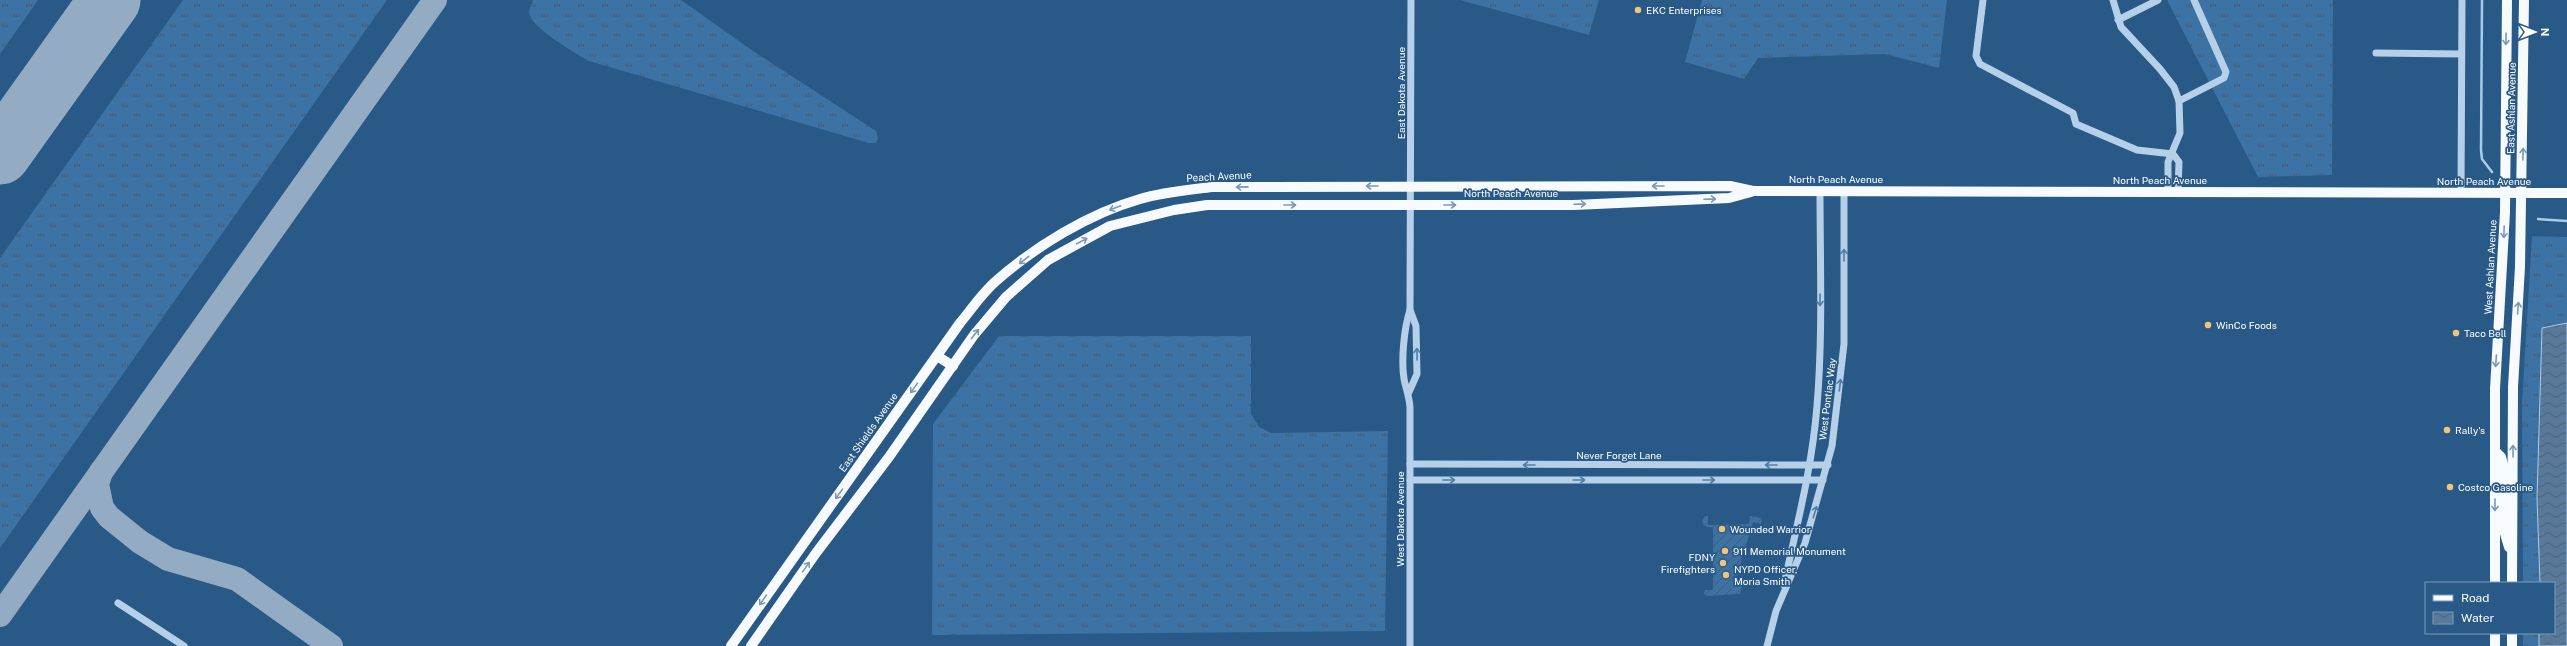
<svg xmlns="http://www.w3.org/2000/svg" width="2567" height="646" font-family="'Public Sans',sans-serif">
	<defs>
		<pattern id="grass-tufts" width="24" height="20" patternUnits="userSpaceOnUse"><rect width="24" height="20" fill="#3d72a4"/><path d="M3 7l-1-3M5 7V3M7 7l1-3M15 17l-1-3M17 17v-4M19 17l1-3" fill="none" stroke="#465b6f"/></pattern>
		<pattern id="garden-furrows" width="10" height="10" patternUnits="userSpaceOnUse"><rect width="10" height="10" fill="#3d72a4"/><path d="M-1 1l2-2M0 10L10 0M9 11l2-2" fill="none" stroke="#465b6f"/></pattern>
		<pattern id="water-waves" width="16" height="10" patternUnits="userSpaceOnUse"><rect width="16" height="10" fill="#58799a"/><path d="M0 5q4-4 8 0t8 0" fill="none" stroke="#526273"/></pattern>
	</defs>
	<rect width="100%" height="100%" fill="#285987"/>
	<g fill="url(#grass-tufts)">
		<polygon points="0,0 38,0 0,54"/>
		<polygon points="183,0 387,0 0,548 0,258"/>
		<path d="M533,0H681L753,51L876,131L878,138L876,143H869L589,61C577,54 529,27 529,12C529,9 532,4 533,0Z"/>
		<polygon points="1460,0 1599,0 1589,35"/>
		<polygon points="1702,0 1947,0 1939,68 1885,54 1758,58 1744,79 1685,62"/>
		<polygon points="2167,0 2333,0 2332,175 2258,177"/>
		<polygon points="2532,236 2567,237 2567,646 2523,646 2523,633 2554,633 2554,583 2523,583 2522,403"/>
		<polygon points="999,336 1251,336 1251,414 1259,427 1271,433 1388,431 1385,631 932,635 933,424"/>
	</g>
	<polygon fill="url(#garden-furrows)" points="1705,516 1708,516 1708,525 1749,524 1750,516 1762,518 1761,524 1753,522 1735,582 1743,584 1740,594 1707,596 1704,594 1705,590 1713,590 1713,528 1704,526 1702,521"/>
	<polygon fill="url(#water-waves)" stroke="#a9cbe8" points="2567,323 2567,646 2539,646 2539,633 2554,633 2554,583 2540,583 2537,498 2542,328"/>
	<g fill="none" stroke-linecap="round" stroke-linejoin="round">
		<g stroke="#a9cbe8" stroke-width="2.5">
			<polyline points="2482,0 2481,150 2482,159 2492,172"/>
			<polyline points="2538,219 2567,221"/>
		</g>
		<g stroke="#94acc3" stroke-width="24">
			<polyline points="101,472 97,484 102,508 109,517 140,542 168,559 237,579 331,646"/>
			<polyline points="0,615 435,0"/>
		</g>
		<polyline stroke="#94acc3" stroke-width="61" points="0,154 110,0"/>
		<g stroke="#b5d0e8" stroke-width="7">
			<polyline points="1983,0 1976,56 1980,64 2073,113 2076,124 2137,150 2173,154 2179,162 2178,192"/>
			<polyline points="2113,0 2121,27 2160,69 2174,87 2179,101 2180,133 2168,162 2168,192"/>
			<polyline points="2118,20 2158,0"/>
			<polyline points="2376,53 2461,54"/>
			<polyline points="2179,101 2224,78 2226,72 2194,0"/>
			<polyline points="2461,193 2462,0"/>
			<polyline points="1409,392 1417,374 1416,326 1410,310"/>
			<polyline points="1410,464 1828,465"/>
			<polyline points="1410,480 1823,480"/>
			<path d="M1784,585C1797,524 1812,468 1817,406C1823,335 1820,263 1820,191"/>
			<polyline points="118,603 184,646"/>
			<path d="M1410,646V407C1409,396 1406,389 1404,379C1401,360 1404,328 1410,310L1411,0"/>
			<polyline points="1767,646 1776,611 1805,543 1832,446 1844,344 1844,191"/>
		</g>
		<g stroke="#f7fafe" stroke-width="10">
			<polyline points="937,356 953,366"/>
			<polyline points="2495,451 2501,457 2503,464 2503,527 2509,547"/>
			<polyline points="2495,583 2495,389 2505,212 2507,0"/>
			<polyline points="2512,583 2513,387 2520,267 2524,0"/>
			<polyline points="2495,633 2495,646"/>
			<path d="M731,646L960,323C971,310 982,293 996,281C1036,246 1088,214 1140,199C1163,192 1188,190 1212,187L1730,186L1753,191L2567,193"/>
			<polyline points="751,646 816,553 889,457 974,335 1006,297 1048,260 1110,226 1174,210 1207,205 1574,205 1729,198 1751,192"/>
			<polyline points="2512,646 2512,633"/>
		</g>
	</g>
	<defs><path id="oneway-shaft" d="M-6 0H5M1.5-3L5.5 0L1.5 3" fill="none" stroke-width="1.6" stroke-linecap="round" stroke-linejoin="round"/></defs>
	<g stroke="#7b99b7">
		<use href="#oneway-shaft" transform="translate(2506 39) rotate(91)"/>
		<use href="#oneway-shaft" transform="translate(2523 154) rotate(-89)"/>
		<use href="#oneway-shaft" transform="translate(1372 186) rotate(180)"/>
		<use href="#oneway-shaft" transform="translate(1658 186) rotate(-180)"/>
		<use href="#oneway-shaft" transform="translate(1242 187) rotate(179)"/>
		<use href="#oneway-shaft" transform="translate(1710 199) rotate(-2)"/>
		<use href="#oneway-shaft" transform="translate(1580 204) rotate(-2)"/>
		<use href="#oneway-shaft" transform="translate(1290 205)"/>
		<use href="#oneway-shaft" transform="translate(1450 205)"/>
		<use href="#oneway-shaft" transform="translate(1115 208) rotate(159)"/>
		<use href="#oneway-shaft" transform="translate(2504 232) rotate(92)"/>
		<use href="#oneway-shaft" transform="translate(1082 241) rotate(-28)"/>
		<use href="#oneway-shaft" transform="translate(1024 260) rotate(142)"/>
		<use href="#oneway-shaft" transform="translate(2518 308) rotate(-86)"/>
		<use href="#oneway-shaft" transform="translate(975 334) rotate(-52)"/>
		<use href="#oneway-shaft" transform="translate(2496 361) rotate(94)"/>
		<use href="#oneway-shaft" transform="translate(914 388) rotate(125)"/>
		<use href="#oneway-shaft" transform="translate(2513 451) rotate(-90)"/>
		<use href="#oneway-shaft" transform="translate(839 494) rotate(125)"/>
		<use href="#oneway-shaft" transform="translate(2495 505) rotate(90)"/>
		<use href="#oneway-shaft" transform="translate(806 567) rotate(-55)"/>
		<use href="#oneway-shaft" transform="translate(763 600) rotate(125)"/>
	</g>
	<g stroke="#527da4">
		<use href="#oneway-shaft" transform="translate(1844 255) rotate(-90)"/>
		<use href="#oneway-shaft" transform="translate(1820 300) rotate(90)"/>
		<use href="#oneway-shaft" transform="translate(1417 354) rotate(-91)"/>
		<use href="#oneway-shaft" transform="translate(1840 385) rotate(-83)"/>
		<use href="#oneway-shaft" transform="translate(1529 465) rotate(-180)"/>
		<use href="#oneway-shaft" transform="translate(1771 465) rotate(180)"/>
		<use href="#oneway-shaft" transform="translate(1449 480)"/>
		<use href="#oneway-shaft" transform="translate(1579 480)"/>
		<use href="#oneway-shaft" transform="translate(1709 480)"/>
		<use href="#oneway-shaft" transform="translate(1815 512) rotate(-73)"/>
	</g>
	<g fill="#f0c57b" stroke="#285987" stroke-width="1.5">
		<circle cx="1638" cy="10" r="4"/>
		<circle cx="2208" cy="325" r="4"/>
		<circle cx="2456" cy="333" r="4"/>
		<circle cx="2447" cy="430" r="4"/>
		<circle cx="2450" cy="487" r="4"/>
		<circle cx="1722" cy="529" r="4"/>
		<circle cx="1725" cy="551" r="4"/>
		<circle cx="1723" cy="563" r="4"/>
		<circle cx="1726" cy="575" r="4"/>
	</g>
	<g text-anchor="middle" stroke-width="3.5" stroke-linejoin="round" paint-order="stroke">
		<g font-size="10" fill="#fff" stroke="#285987" text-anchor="start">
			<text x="1646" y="14">EKC Enterprises</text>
			<text x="2216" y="329">WinCo Foods</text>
			<text x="2464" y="337">Taco Bell</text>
			<text x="2455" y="434">Rally's</text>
			<text x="2458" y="491">Costco Gasoline</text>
			<text x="1730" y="533">Wounded Warrior</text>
			<text x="1733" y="555">911 Memorial Monument</text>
			<text x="1715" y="561" text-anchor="end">FDNY<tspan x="1715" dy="12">Firefighters</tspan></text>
			<text x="1734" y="573">NYPD Officer,<tspan x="1734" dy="12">Moria Smith</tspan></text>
		</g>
		<g font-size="10" fill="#fff" stroke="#285987">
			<text transform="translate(1401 93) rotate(-90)" y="4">East Dakota Avenue</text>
			<text transform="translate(2511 108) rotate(-89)" y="4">East Ashlan Avenue</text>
			<text transform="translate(1219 176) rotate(-3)" y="4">Peach Avenue</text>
			<text x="1836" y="183">North Peach Avenue</text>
			<text x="2160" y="184">North Peach Avenue</text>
			<text x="2484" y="185">North Peach Avenue</text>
			<text x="1511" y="197">North Peach Avenue</text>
			<text transform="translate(2490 267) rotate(-87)" y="4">West Ashlan Avenue</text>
			<text transform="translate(1827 399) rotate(-83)" y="4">West Pontiac Way</text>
			<text transform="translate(868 432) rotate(-55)" y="4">East Shields Avenue</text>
			<text x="1619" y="459">Never Forget Lane</text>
			<text transform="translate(1400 519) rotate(-90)" y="4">West Dakota Avenue</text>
		</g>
	</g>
	<rect x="2425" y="582" width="130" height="52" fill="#285987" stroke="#7e9bb7"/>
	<rect x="2433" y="595" width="20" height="6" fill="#f7fafe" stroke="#7e9bb7"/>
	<text x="2461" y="602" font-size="12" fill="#ffffff">Road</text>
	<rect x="2433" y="612" width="20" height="12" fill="url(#water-waves)" stroke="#7e9bb7"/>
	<text x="2461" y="622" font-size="12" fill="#ffffff">Water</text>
	<g transform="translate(2535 32) rotate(90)" stroke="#285987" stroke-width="3" paint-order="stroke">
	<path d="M0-3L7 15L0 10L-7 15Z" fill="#ffffff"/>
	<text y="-6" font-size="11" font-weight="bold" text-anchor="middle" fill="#ffffff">N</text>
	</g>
</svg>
